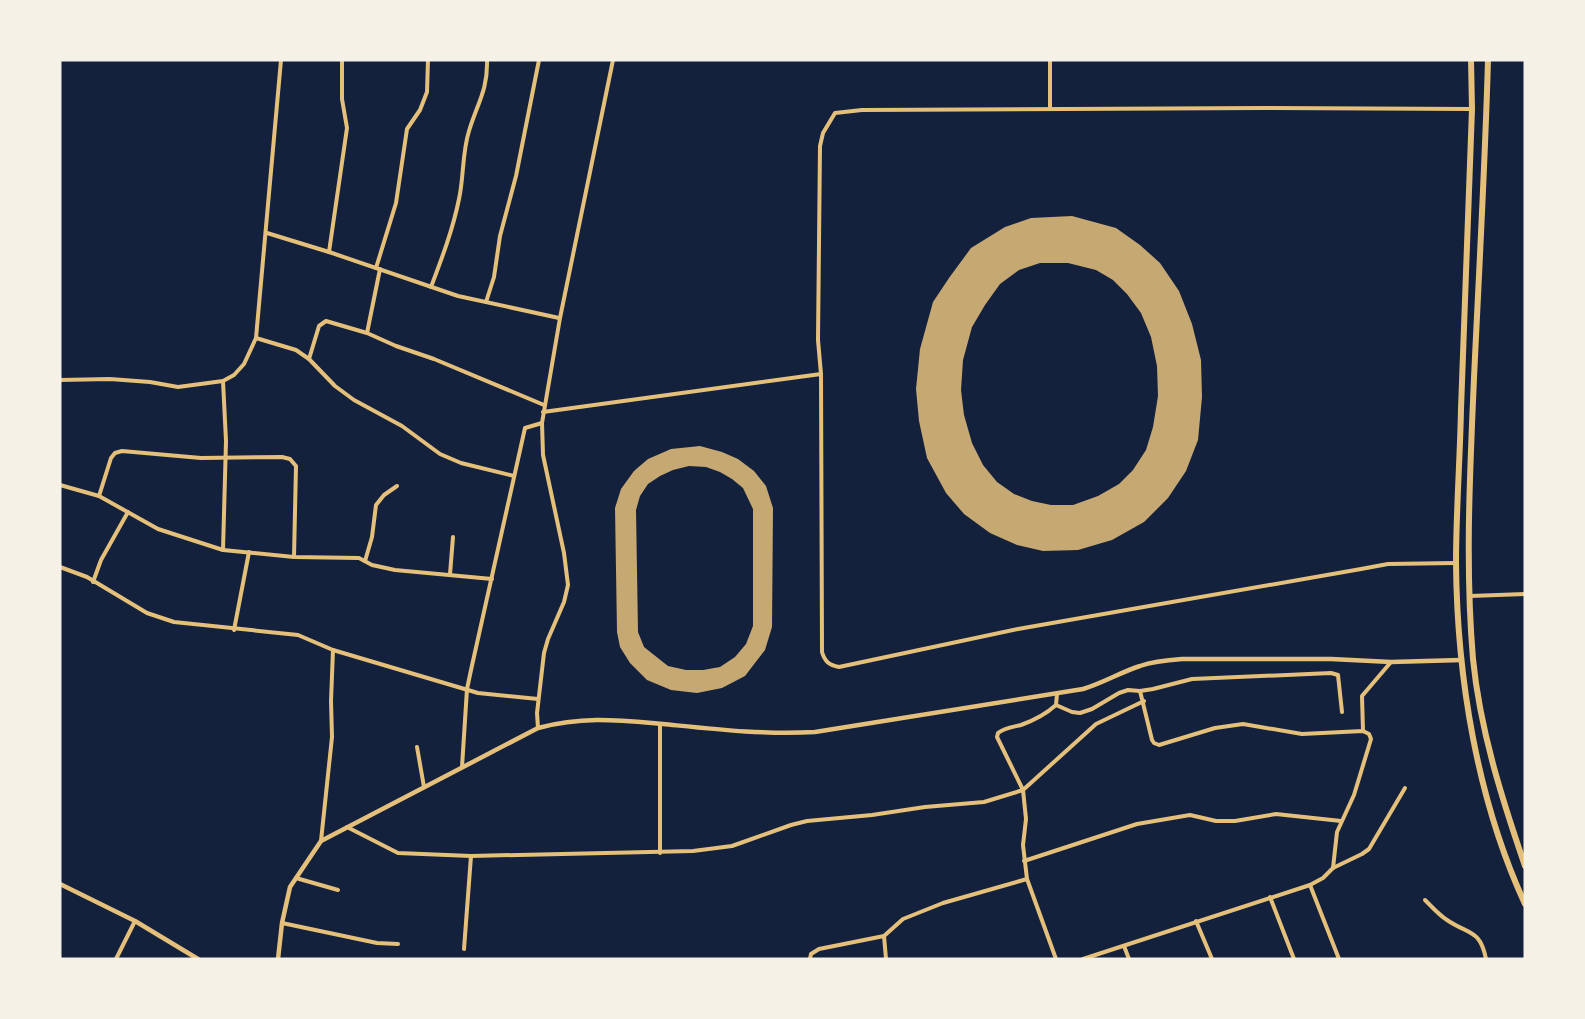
<svg xmlns="http://www.w3.org/2000/svg" width="1585" height="1019" font-family="Manrope,sans-serif">
	<rect width="100%" height="100%" fill="#14213d"/>
	<g fill="#c6a872" fill-rule="evenodd">
		<path d="M1072,216L1116,228L1140,245L1160,263L1179,291L1192,324L1201,360L1202,397L1198,440L1186,471L1168,498L1144,522L1112,540L1078,550L1043,551L1017,545L990,533L964,514L946,493L927,458L919,421L916,389L920,349L933,302L949,278L971,248L1005,227L1031,218ZM1040,263H1068L1096,270L1113,280L1127,294L1141,313L1151,337L1157,366L1158,396L1153,427L1146,450L1133,470L1119,484L1098,496L1073,505H1051L1032,501L1014,494L997,482L983,465L972,443L964,415L961,390L963,360L972,327L985,305L1000,284L1019,270Z"/>
		<path d="M700,446L722,452L738,459L754,471L766,486L773,508L772,627L765,650L745,676L722,688L697,693L671,690L647,680L630,663L620,647L617,632L615,508L621,489L634,471L648,459L671,449ZM689,466L706,467L720,472L732,479L743,488L753,509V626L746,644L735,657L720,667L703,670H686L668,666L644,647L638,632L636,510L640,496L648,484L660,476L673,470Z"/>
	</g>
	<g fill="none" stroke-linecap="round" stroke-linejoin="round">
		<g stroke="#e5c07b" stroke-width="4">
			<polyline points="1050,109 1050,60"/>
			<polyline points="267,233 329,252 458,296 559,318"/>
			<polyline points="329,252 347,128 342,99 342,60"/>
			<polyline points="376,268 396,203 407,129 420,110 427,92 428,60"/>
			<path d="M431,287C442,258 453,229 459,199C464,176 462,153 469,131C477,104 488,90 487,60"/>
			<polyline points="486,302 494,277 500,236 516,176 539,60"/>
			<polyline points="367,333 380,269"/>
			<polyline points="256,338 296,350 309,359 335,386 354,400 402,426 440,454 461,463 514,476"/>
			<polyline points="309,359 319,326 326,321 367,333 396,346 434,359 544,405"/>
			<polyline points="60,380 110,379 150,382 178,387 223,381 234,375 244,364 256,338 281,60"/>
			<polyline points="543,412 821,374"/>
			<polyline points="60,485 99,496 158,529 223,550 294,557 359,558 372,565 395,570 492,579"/>
			<polyline points="99,496 111,458 115,453 122,451 201,458 282,457 290,459 296,466 294,557"/>
			<polyline points="223,550 226,441 223,381"/>
			<polyline points="365,561 372,537 376,505 384,495 397,486"/>
			<path d="M1455,563L1388,564L1361,569L1018,629L839,667C829,665 825,662 822,652L821,374L818,340L820,146L823,133L835,113L862,110L1263,108L1472,109"/>
			<polyline points="60,567 87,577 147,613 174,622 298,635 333,650 478,693 538,699"/>
			<polyline points="450,574 453,537"/>
			<polyline points="93,582 101,560 128,512"/>
			<polyline points="1470,596 1525,594"/>
			<polyline points="234,630 249,552"/>
			<polyline points="1056,705 1072,712 1080,713 1092,709 1119,693 1128,690 1140,691 1153,689 1192,679 1331,673 1338,675 1342,712"/>
			<polyline points="660,724 660,853"/>
			<polyline points="538,728 537,713 544,653 548,639 564,602 568,585 564,553 543,455 542,423 560,318 613,60"/>
			<polyline points="1363,731 1362,696 1391,662"/>
			<polyline points="417,747 424,787"/>
			<polyline points="462,767 467,689 471,670 525,428 542,423"/>
			<polyline points="347,827 398,853 471,856 693,851 732,846 791,825 807,821 872,815 925,807 984,802 1023,790 1096,724 1144,701"/>
			<polyline points="321,841 332,737 331,701 333,650"/>
			<polyline points="1024,861 1137,824 1190,815 1216,821 1235,821 1276,814 1341,821"/>
			<polyline points="1333,868 1362,854 1369,849 1405,788"/>
			<polyline points="296,878 338,890"/>
			<polyline points="1310,885 1339,959"/>
			<polyline points="1270,897 1294,959"/>
			<path d="M1425,900C1432,907 1439,915 1447,920C1469,935 1480,929 1486,959"/>
			<polyline points="1196,921 1212,959"/>
			<polyline points="282,923 377,943 398,944"/>
			<polyline points="884,936 886,959"/>
			<polyline points="1124,946 1129,959"/>
			<polyline points="464,949 471,856"/>
			<polyline points="116,959 135,921"/>
			<polyline points="810,959 811,954 819,949 884,936 903,919 943,903 1027,879"/>
			<path d="M1056,959L1027,879L1023,845L1026,819L1023,790L997,737L998,733C1004,728 1013,727 1021,725C1035,720 1046,714 1056,705L1057,694"/>
			<polyline points="1083,959 1310,885 1323,878 1333,868 1337,832 1354,795 1371,739 1369,734 1363,731 1302,734 1243,724 1215,728 1159,745 1154,743 1152,740 1140,691"/>
		</g>
		<g stroke="#e5c07b" stroke-width="4.5">
			<polyline points="60,884 135,921 198,959"/>
			<path d="M278,959L282,923L290,887L321,841L538,728C583,716 617,720 663,724C713,729 764,735 815,732L1083,689C1103,683 1121,672 1140,666C1154,661 1168,660 1182,659H1331L1391,662L1461,660"/>
		</g>
		<g stroke="#e5c07b" stroke-width="6">
			<path d="M1471,60L1472,109C1468,209 1464,309 1461,409C1460,460 1456,512 1456,563C1457,677 1477,800 1525,904"/>
			<path d="M1488,60C1485,166 1479,272 1474,378C1470,471 1465,566 1473,659C1480,730 1502,799 1525,866"/>
		</g>
	</g>
	<rect width="1585" height="1019" fill="none" stroke="#f6f1e7" stroke-width="123"/>
</svg>
